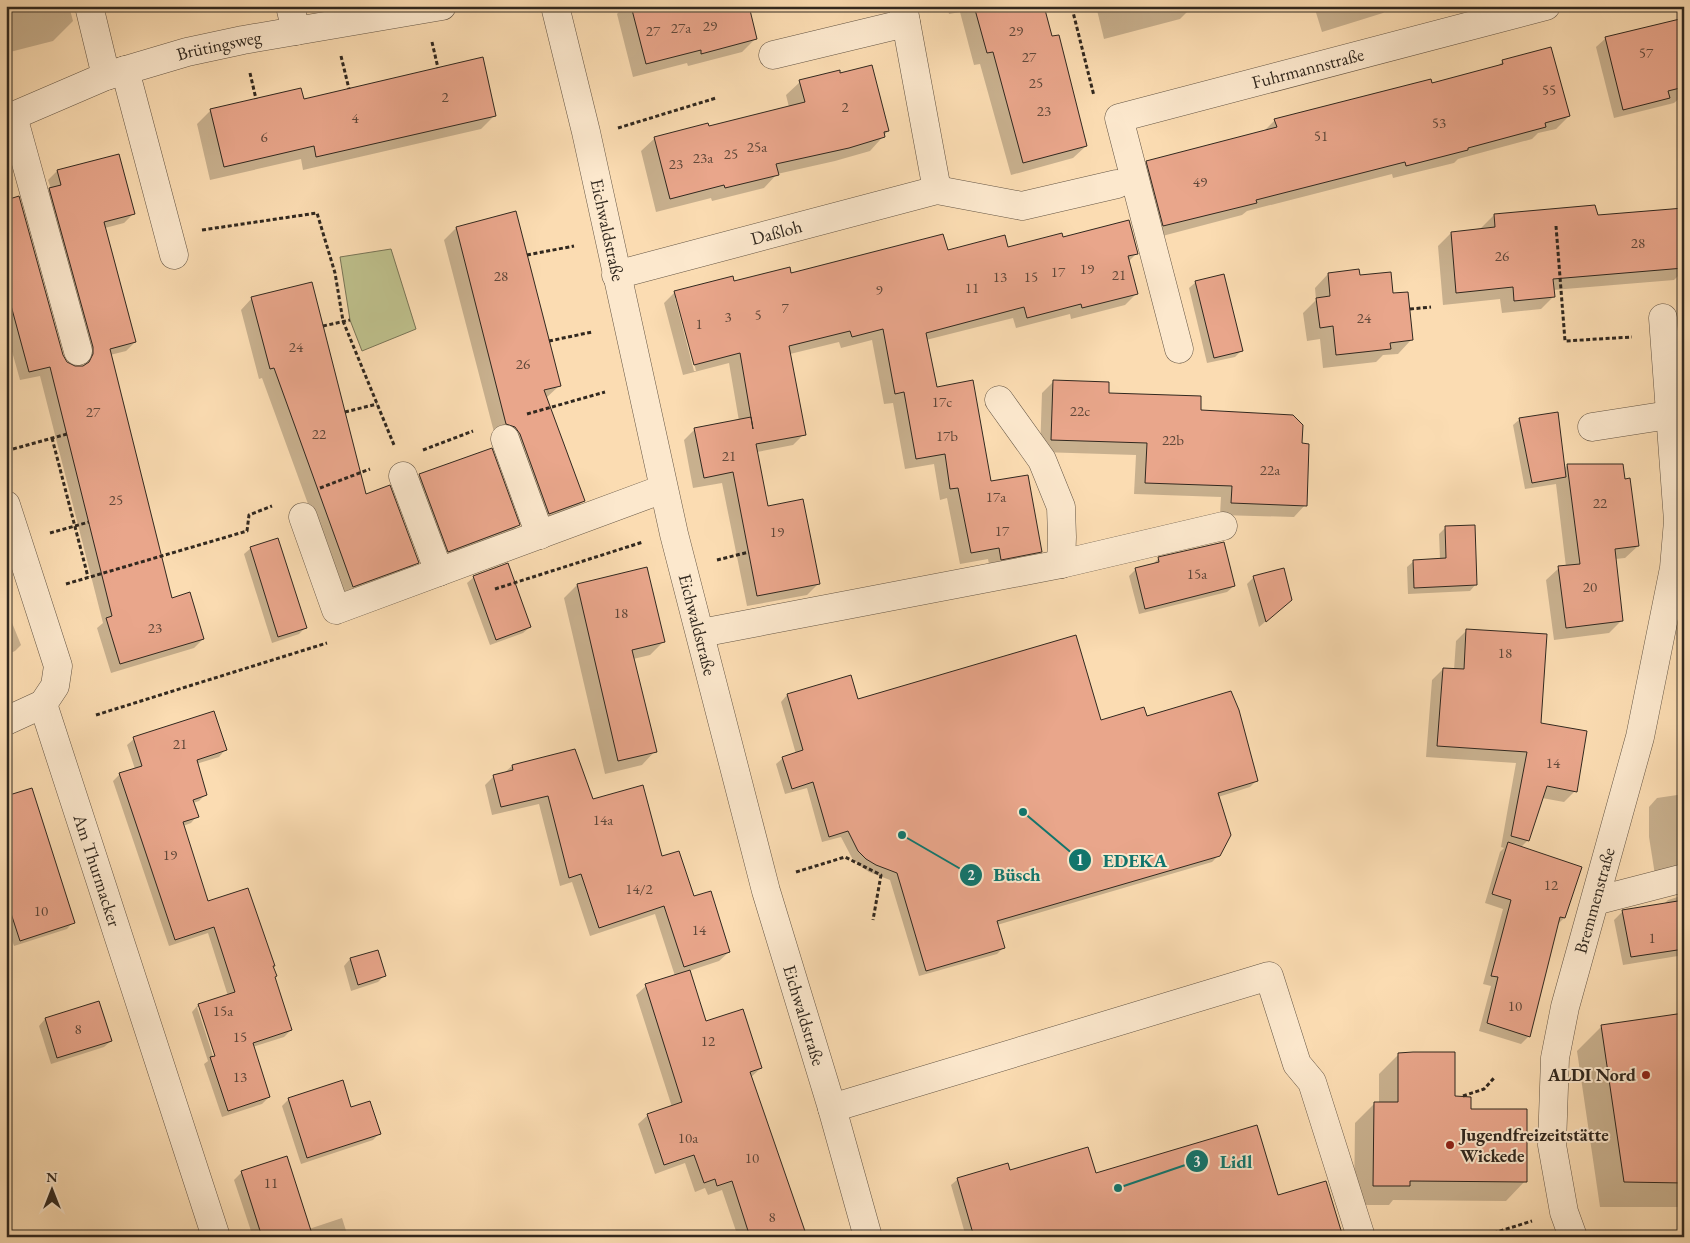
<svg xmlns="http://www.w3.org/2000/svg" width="1690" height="1243" font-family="'EB Garamond',serif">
	<rect width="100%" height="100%" fill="#fbdcb2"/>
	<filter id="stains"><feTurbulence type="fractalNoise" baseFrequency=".004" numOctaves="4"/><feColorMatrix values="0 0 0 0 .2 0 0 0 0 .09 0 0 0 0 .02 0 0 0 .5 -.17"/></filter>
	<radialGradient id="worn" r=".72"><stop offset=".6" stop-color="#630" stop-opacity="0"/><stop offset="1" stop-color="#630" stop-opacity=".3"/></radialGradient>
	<polygon fill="#bec08c" stroke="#787456" points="391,249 416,329 362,351 350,320 340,257"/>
	<g fill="#0003" fill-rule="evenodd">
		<polygon points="6,6 69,6 73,21 53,41 6,53"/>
		<polygon points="186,6 203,6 187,10"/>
		<polygon points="624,6 748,6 756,38 742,52 688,66 687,63 633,77 617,14"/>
		<polygon points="947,6 1042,6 1086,146 1073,158 1011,175 980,64 974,65 960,12 949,14"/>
		<polygon points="1096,6 1193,6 1180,19 1104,39"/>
		<polygon points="1314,6 1390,6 1383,13 1322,32"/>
		<polygon points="1606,38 1680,80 1684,94 1674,103 1614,118 1596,47"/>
		<polygon points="1503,61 1569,116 1556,129 1538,133 1532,139 1458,159 1454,163 1393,178 1392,174 1247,211 1242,215 1151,239 1134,175 1147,162 1263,132 1275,120 1431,84 1497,67"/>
		<polygon points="800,82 888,131 870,151 835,161 777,174 764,188 712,201 711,198 656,212 641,151 655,138 708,128 789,107 786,95"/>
		<polygon points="303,100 495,115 481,129 303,170 301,159 210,180 197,124 211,110"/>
		<polygon points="57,171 134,213 124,223 105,228 135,342 126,351 110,355 171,599 203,639 194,648 111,673 97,628 103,623 40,376 20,380 6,330 6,201 62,356 66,363 73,367 84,366 84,357 41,199 51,189 48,180"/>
		<polygon points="1494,215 1597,217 1684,234 1684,270 1674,280 1553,290 1554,296 1541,309 1502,313 1500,299 1443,305 1438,246 1451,233 1481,230 1481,228"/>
		<polygon points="456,228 559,386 546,398 583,501 571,513 537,526 495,436 444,240"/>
		<path d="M1062,239L1137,253L1128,262L1136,294L1125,305L1071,319L1070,314L1016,328L1013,318L926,340L936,388L990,482L1041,551L1030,562L990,570L988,559L960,564L947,498L940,500L934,464L905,469L893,403L884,404L872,340L841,348L839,342L790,354L804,434L793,445L757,452L767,508L818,584L807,595L747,606L722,483L693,488L684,440L695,429L739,421L729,363L683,375L664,303L675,292L733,282L947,251L1008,248ZM675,298H678L696,371H694Z"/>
		<polygon points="1328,274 1359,277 1392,294 1411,340 1398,354 1383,355 1376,362 1323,368 1320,339 1307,341 1303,313 1316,300 1315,288"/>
		<polygon points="1196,282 1241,351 1235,357 1207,363 1189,288"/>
		<polygon points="252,298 365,495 417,562 406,574 342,597 262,378 259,379 241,310"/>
		<polygon points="1054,381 1108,394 1199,411 1301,444 1305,505 1294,517 1220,515 1221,497 1134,494 1136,455 1040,452 1042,393"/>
		<polygon points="1520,419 1564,469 1567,465 1638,546 1625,558 1615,559 1621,621 1609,633 1554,640 1546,580 1559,568 1566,567 1556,484 1525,489 1513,425"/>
		<polygon points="420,476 518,525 512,532 442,558 413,482"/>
		<polygon points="1445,528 1476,584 1470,591 1408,594 1407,567 1414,561 1440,560 1439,534"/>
		<polygon points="251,548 305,628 299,634 272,643 244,554"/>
		<polygon points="1158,559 1234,586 1227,592 1139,614 1129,576 1136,569 1152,565"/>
		<polygon points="474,577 530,627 523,633 490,645 467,583"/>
		<polygon points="1254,577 1284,606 1259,627 1247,584"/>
		<polygon points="577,585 663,642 650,655 633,659 655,751 642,765 605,774 564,598"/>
		<polygon points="6,608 21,645 15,651 6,655"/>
		<polygon points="1467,630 1540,724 1575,791 1564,802 1542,798 1528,840 1521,847 1564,918 1557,925 1529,1036 1521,1044 1479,1031 1491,986 1483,984 1503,909 1485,903 1500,852 1504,848 1501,847 1516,763 1426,757 1432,680 1443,669 1454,670 1456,641"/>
		<polygon points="850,677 857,700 1100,721 1146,717 1256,781 1250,787 1218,797 1219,855 1212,862 997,925 1003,948 997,954 919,976 890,880 869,872 859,865 852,858 841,837 822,842 807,788 785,794 776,764 783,758 796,754 781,702 787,695"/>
		<path d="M134,739L225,750L219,757L196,764L206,794L199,801L193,803L197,816L191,823L183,826L208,902L272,967L274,977L291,1030L284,1037L252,1047L269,1097L262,1104L222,1117L204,1064L208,1061L192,1012L198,1005L228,996L208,933L169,946L113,781L120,774L135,769L127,745ZM197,1007H200L218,1061L215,1062Z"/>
		<polygon points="512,766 593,801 661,858 693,898 729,952 719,961 689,971 706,1023 761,1068 751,1077 805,1237 738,1237 722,1190 708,1195 705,1188 695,1192 685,1163 655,1174 638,1124 648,1115 672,1107 636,995 646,986 675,976 655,914 590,936 572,882 560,886 539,804 492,815 485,785 494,776 504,773"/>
		<polygon points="1684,794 1684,873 1655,875 1649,837 1649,807 1657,798"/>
		<polygon points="6,798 73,922 67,929 14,946 6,924"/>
		<polygon points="1684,895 1684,955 1623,965 1614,920 1623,911 1663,905 1668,900"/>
		<polygon points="377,951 384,976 378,982 351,991 344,966 350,959"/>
		<polygon points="99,1002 111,1041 104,1047 51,1064 39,1026 45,1019"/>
		<polygon points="1684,1014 1684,1205 1682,1207 1600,1207 1577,1051 1602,1026"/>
		<polygon points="1399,1054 1469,1110 1525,1181 1506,1201 1393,1200 1389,1205 1354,1205 1355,1123 1374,1104 1379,1104 1379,1074"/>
		<polygon points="289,1099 350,1108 380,1133 373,1140 301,1164 282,1106"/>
		<polygon points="242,1172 309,1229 342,1218 348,1237 253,1237 234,1180"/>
		<polygon points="1010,1172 1095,1175 1277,1196 1342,1237 966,1237 951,1185 958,1179"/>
	</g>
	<g fill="#e9a68b" stroke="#31281f">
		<polygon points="631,6 749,6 757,39 701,54 701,50 646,64"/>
		<polygon points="974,6 1044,6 1052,36 1059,35 1087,146 1023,163 993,52 987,53"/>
		<polygon points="1684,18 1684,87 1668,91 1670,98 1623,110 1605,37"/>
		<polygon points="1551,47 1570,116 1545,123 1546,127 1468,148 1468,150 1406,166 1405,162 1256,200 1257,203 1163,226 1146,161 1277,127 1274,119 1431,79 1432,83 1503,64 1502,60"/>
		<polygon points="483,57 496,116 316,157 314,146 224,167 210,109 301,88 304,99"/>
		<polygon points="872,65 889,131 884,132 885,137 849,148 776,164 779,175 725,188 724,185 670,199 654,137 708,123 709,126 805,102 799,80 840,70 840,73"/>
		<polygon points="119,154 135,214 104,222 136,342 110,349 172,598 190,592 204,639 120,664 106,618 112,616 50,367 29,372 6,287 6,200 19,196 63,355 67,362 75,366 83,366 89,362 93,354 93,347 49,188 61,185 57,170"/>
		<polygon points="1595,205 1598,215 1684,208 1684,268 1553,279 1555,297 1514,301 1513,287 1456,293 1451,232 1495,227 1494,214"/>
		<polygon points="516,211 561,386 544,390 585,501 549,514 520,434 515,427 506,424 456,227"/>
		<polygon points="1129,220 1138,254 1128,256 1138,294 1082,308 1081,304 1027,318 1024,307 926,333 937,387 973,380 991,481 1028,475 1042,552 1001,560 999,548 971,553 958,488 950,489 945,454 916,459 904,392 895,394 883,329 852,337 850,331 789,346 806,435 756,444 768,506 803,499 820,584 757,596 733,472 704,478 694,428 751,417 753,429 740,353 694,365 674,291 733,276 734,281 790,267 791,273 943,234 948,250 1005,235 1008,247 1062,233 1063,237"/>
		<polygon points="1359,269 1360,275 1391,272 1393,293 1408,292 1413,340 1390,343 1391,349 1336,355 1333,326 1320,328 1316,298 1330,296 1328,273"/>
		<polygon points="1224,274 1243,351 1214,358 1195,281"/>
		<polygon points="312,282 366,494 390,485 419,563 353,587 274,368 270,369 251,297"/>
		<polygon points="1053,380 1109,382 1109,393 1201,396 1201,410 1293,415 1303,425 1302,443 1309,444 1307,506 1231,503 1232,486 1145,483 1147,443 1051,440"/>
		<polygon points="1558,412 1566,477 1532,483 1519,418"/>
		<polygon points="492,448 520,525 448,552 419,474"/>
		<polygon points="1567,464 1623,464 1625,479 1630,478 1639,546 1615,549 1623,621 1566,628 1558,566 1580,564"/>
		<polygon points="1475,525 1477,585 1414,588 1413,560 1446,558 1445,526"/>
		<polygon points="278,538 307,628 278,637 250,547"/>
		<polygon points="1224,542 1235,586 1145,609 1135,568 1159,562 1158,557"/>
		<polygon points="508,563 531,627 496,640 473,576"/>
		<polygon points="647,567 665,642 632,650 657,752 618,761 577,584"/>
		<polygon points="1284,568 1292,600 1266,622 1253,576"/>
		<polygon points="1466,629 1547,634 1541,723 1587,731 1577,792 1547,786 1529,841 1511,836 1527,752 1437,746 1443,668 1464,669"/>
		<polygon points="1076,635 1101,720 1144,707 1147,716 1231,691 1239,710 1258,781 1218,793 1231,835 1220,856 997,921 1005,948 926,971 897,873 876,865 866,859 858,851 848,831 829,837 813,782 792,789 782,757 803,750 787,694 851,675 858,699"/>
		<polygon points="214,711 227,750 197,760 207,795 193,800 199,817 183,822 208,901 248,888 275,966 273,966 277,976 275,977 292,1030 253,1043 270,1097 228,1111 210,1057 215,1056 198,1004 235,992 214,927 175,940 119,773 142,766 133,737"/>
		<polygon points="575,749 593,799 643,785 662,856 679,851 694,896 711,891 730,952 684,967 664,906 599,928 581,874 569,878 548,796 501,807 493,775 513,770 512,765"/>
		<polygon points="32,788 75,923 20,941 6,898 6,796"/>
		<polygon points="1508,842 1582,867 1565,918 1560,917 1530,1037 1487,1023 1498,977 1491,976 1511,900 1492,894"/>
		<polygon points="1684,900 1684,949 1631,957 1622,910"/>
		<polygon points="378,950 386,976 358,985 350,958"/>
		<polygon points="690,970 706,1021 743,1009 762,1068 750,1072 807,1237 750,1237 732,1181 717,1186 715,1179 704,1183 694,1155 664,1165 647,1114 682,1102 645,984"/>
		<polygon points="99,1001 112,1041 57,1058 45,1018"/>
		<polygon points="1684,1013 1684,1183 1624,1182 1601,1025"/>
		<polygon points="1413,1052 1455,1052 1455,1096 1471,1097 1471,1109 1527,1109 1527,1182 1410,1181 1410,1186 1373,1186 1374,1102 1398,1102 1398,1053"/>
		<polygon points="343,1080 351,1107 370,1101 381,1134 307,1158 288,1098"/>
		<polygon points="1257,1125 1278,1195 1326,1181 1343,1237 974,1237 957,1178 1008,1163 1010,1170 1088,1147 1096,1173"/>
		<polygon points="287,1156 313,1237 262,1237 241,1171"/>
	</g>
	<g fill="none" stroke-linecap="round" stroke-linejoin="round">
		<g stroke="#645544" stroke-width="29">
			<g id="minor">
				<polyline points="89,6 106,76"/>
				<polyline points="290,6 296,31"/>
				<path id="s1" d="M555,6L586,132L674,534L766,891L832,1108L868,1237"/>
				<polyline points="903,6 937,190"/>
				<polyline points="773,55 906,23"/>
				<polyline points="125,70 174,255"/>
				<polyline points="13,116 78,351"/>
				<path id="s2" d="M6,119L106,76L187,52L243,40L442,6"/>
				<path id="s3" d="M616,275L937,190L1022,206L1117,184"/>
				<path id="s4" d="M1179,349L1119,118L1546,6"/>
				<polyline points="999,400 1042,460 1061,507 1062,537 1061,564"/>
				<polyline points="1592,427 1669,415"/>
				<polyline points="505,439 540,535"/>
				<polyline points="403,476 439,572"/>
				<polyline points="6,505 58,666 55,686 43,704"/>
				<polyline points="303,517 336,610 663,489"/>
				<polyline points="701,633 1061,564 1223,526"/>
				<path id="s5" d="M43,704L216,1237"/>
				<polyline points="6,721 43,704"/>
				<polyline points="1595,901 1684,878"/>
				<polyline points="832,1108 1269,976 1297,1064 1312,1082 1361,1237"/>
				<path id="s6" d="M1573,1237L1564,1212L1552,1145L1555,1058L1565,1007L1640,737L1674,568L1678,521L1663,318"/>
			</g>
		</g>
		<g stroke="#31281f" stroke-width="3" stroke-dasharray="4 2.5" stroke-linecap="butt">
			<polyline points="1072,8 1094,96"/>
			<polyline points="432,42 438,68"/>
			<polyline points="341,56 349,89"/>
			<polyline points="250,73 256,99"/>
			<polyline points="618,128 716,98"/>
			<polyline points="1556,226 1565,341 1632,337"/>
			<polyline points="202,230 317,213 335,273 343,321 394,445"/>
			<polyline points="527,255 574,246"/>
			<polyline points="1410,309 1431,307"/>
			<polyline points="323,326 350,320"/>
			<polyline points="549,341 592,332"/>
			<polyline points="345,412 377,404"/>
			<polyline points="527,414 605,392"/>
			<polyline points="52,438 88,577"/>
			<polyline points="13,449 67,434"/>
			<polyline points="423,450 473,431"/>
			<polyline points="320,488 370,469"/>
			<polyline points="50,533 89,522"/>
			<polyline points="717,560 749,552"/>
			<polyline points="66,584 247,531 249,515 272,506"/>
			<polyline points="495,589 643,542"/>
			<polyline points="96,715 327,643"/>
			<polyline points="796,872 845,857 881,875 873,920"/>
			<polyline points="1463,1096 1484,1089 1494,1078"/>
			<polyline points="1481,1237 1532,1221"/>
		</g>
		<use href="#minor" stroke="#fce8cd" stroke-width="28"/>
	</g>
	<g fill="#8f2418" stroke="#fce8cd" stroke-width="2">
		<circle cx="1646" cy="1075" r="5"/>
		<circle cx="1450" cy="1145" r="5"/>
	</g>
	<g text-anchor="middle" stroke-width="4" stroke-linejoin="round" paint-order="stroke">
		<g font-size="15" fill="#5f483a">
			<text x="710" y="31">29</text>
			<text x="681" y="33">27a</text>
			<text x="653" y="36">27</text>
			<text x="1016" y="36">29</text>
			<text x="1646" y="58">57</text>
			<text x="1029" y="62">27</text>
			<text x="1036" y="88">25</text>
			<text x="1549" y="95">55</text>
			<text x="445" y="102">2</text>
			<text x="845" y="112">2</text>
			<text x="1044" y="116">23</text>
			<text x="355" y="123">4</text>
			<text x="1439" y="128">53</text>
			<text x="1321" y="141">51</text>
			<text x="264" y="142">6</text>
			<text x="757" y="152">25a</text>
			<text x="731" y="159">25</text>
			<text x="703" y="163">23a</text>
			<text x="676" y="169">23</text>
			<text x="1200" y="187">49</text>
			<text x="1638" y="248">28</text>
			<text x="1502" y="261">26</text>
			<text x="1087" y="274">19</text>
			<text x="1058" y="277">17</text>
			<text x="1119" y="280">21</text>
			<text x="501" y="281">28</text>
			<text x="1000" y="282">13</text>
			<text x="1031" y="282">15</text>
			<text x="972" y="293">11</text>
			<text x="879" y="295">9</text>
			<text x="785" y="313">7</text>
			<text x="758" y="320">5</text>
			<text x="728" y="322">3</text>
			<text x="1364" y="323">24</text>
			<text x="699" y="329">1</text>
			<text x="296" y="352">24</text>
			<text x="523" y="369">26</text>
			<text x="942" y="407">17c</text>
			<text x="1080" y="416">22c</text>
			<text x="93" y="417">27</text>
			<text x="319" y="439">22</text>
			<text x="947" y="441">17b</text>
			<text x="1173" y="445">22b</text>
			<text x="729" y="461">21</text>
			<text x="1270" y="475">22a</text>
			<text x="996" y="502">17a</text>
			<text x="116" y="505">25</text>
			<text x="1600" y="508">22</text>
			<text x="1002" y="536">17</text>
			<text x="777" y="537">19</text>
			<text x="1197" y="579">15a</text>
			<text x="1590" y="592">20</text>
			<text x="621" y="618">18</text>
			<text x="155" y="633">23</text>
			<text x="1505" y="658">18</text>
			<text x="180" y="749">21</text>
			<text x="1553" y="768">14</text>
			<text x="603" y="825">14a</text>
			<text x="170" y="860">19</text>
			<text x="1551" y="890">12</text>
			<text x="639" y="894">14/2</text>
			<text x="41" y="916">10</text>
			<text x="699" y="935">14</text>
			<text x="1652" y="943">1</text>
			<text x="1515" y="1011">10</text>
			<text x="223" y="1016">15a</text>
			<text x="78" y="1034">8</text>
			<text x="240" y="1042">15</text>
			<text x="708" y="1046">12</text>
			<text x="240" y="1082">13</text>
			<text x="688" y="1143">10a</text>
			<text x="752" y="1163">10</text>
			<text x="271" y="1188">11</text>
			<text x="772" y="1222">8</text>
		</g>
		<g font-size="18" fill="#31281f" stroke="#fce8cd">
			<text dy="6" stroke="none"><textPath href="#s2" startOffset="226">Brütingsweg</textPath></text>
			<text dy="6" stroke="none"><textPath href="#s4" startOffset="434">Fuhrmannstraße</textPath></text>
			<text dy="6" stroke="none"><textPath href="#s1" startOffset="230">Eichwaldstraße</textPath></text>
			<text dy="6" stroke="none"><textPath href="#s3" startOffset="166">Daßloh</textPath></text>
			<text dy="6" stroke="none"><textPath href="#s1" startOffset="635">Eichwaldstraße</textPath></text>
			<text dy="6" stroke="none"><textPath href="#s5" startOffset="175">Am Thurmacker</textPath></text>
			<text dy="6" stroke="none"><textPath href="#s6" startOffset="344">Bremmenstraße</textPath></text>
			<text dy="6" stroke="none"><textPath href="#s1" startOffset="1040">Eichwaldstraße</textPath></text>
		</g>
		<g font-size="18" font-weight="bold" fill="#31281f" stroke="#fce8cd" text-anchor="end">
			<text x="1636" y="1081">ALDI Nord</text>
			<text x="1460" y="1141" text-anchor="start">Jugendfreizeitstätte<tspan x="1460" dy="21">Wickede</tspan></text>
		</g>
	</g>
	<path fill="none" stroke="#0f766e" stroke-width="2" d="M1023 812L1080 860M902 835L971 875M1118 1188L1197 1161"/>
	<g fill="#0f766e" stroke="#fce8cd" stroke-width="2">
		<circle cx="1023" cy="812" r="5"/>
		<circle cx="902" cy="835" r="5"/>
		<circle cx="1118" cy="1188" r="5"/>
		<circle cx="1080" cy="860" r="12"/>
		<circle cx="971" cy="875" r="12"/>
		<circle cx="1197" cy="1161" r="12"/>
	</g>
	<g font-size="15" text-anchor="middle" font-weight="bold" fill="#fff">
		<text x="1080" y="865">1</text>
		<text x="971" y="880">2</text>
		<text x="1197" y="1167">3</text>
	</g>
	<g font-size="19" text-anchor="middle" font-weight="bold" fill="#0f766e" stroke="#fce8cd" stroke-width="4" stroke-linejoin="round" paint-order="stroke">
		<text x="1135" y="867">EDEKA</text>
		<text x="1017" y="881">Büsch</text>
		<text x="1236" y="1168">Lidl</text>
	</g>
	<rect width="1690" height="1243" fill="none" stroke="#fbdcb2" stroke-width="25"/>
	<rect x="8" y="8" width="1675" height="1228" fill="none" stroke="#31281f" stroke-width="2.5"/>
	<rect x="12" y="12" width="1665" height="1218" fill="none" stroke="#31281f"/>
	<g transform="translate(52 1190)" stroke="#fce8cd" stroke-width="4" paint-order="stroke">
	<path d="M0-4L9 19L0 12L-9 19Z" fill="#31281f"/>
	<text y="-8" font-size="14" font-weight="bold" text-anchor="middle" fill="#31281f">N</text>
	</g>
	<rect width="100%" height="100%" filter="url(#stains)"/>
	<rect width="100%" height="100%" fill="url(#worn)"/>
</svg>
